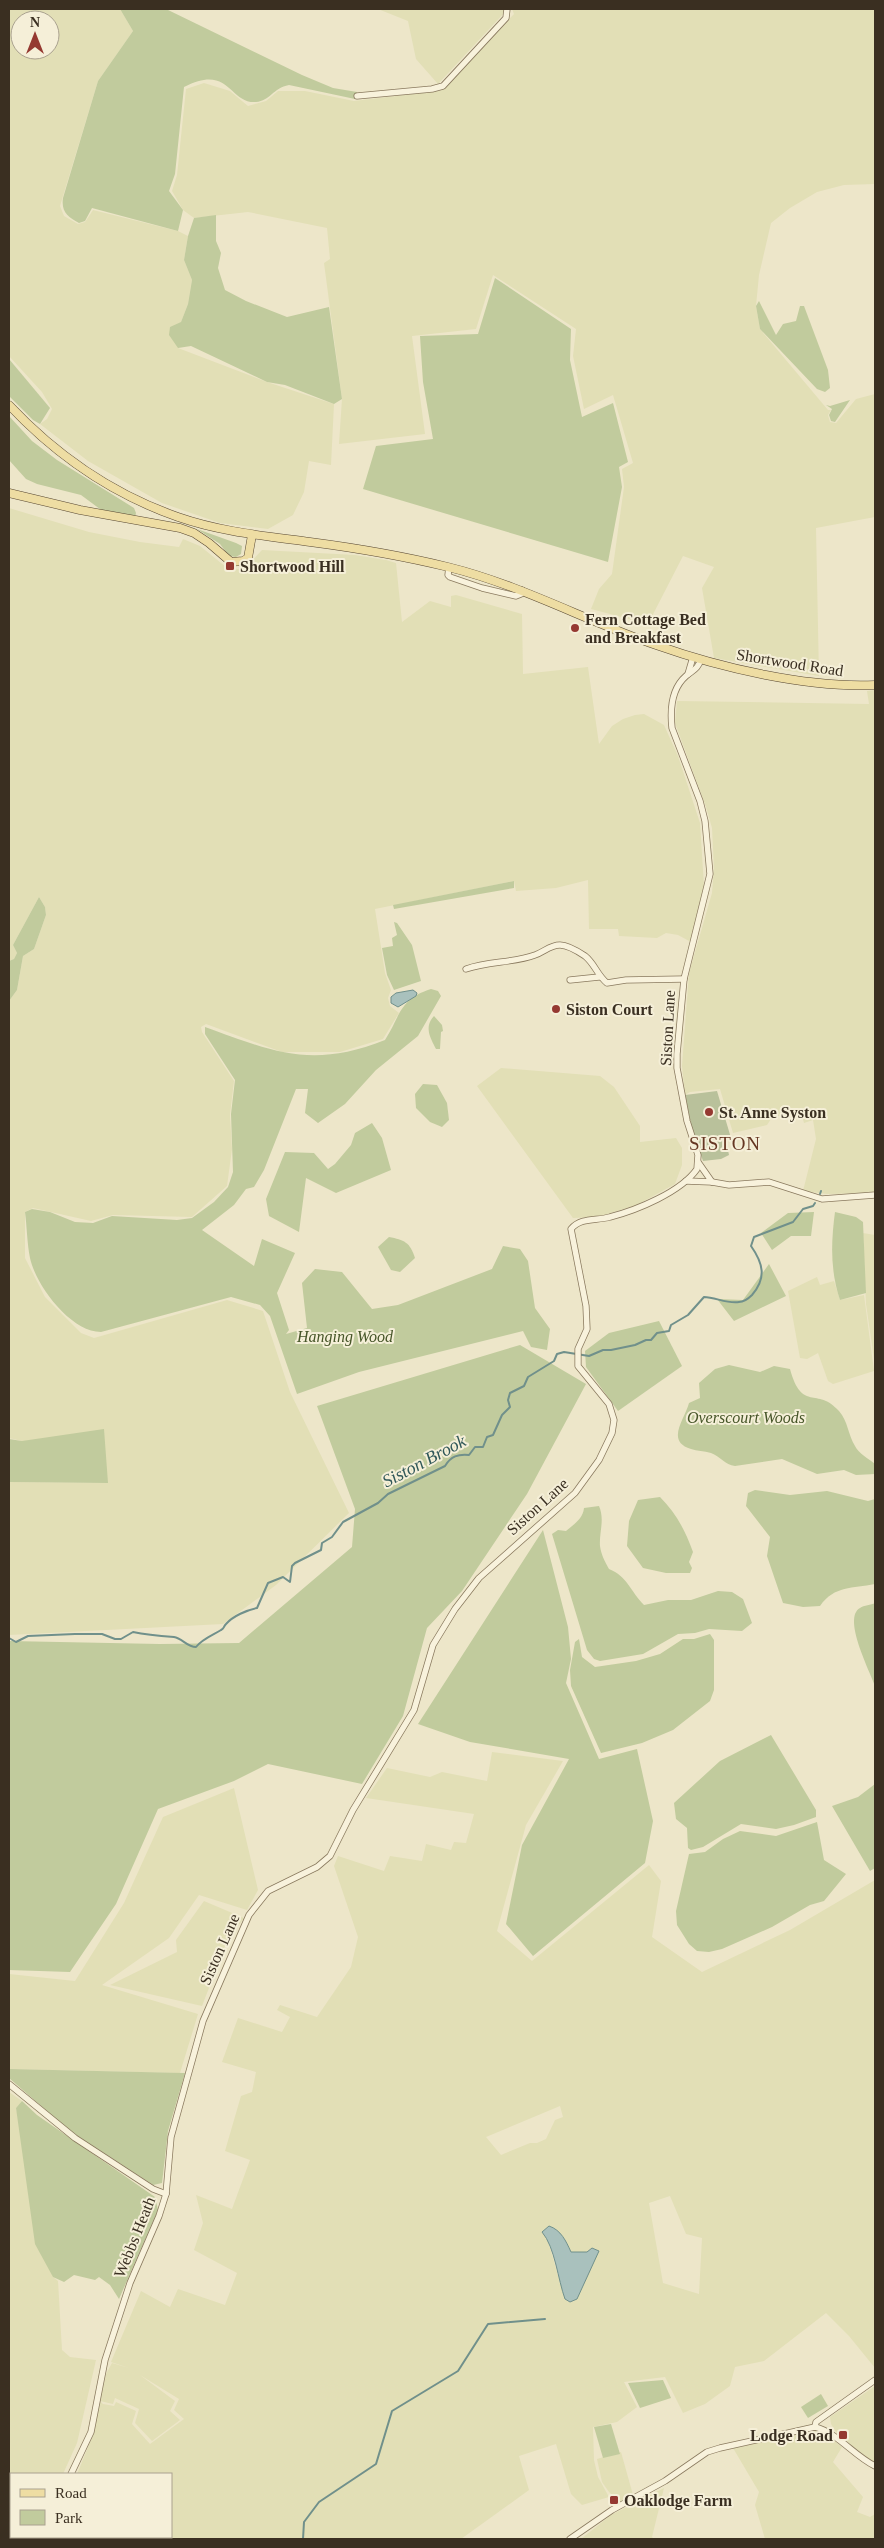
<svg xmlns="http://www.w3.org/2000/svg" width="884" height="2548" font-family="'Times New Roman',serif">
	<rect width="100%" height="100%" fill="#ede6c9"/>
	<g fill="#e2dfb6" fill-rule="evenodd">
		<path d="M9,9H120L133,31L98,81L60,206L64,216L78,224L85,222L93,210L178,231L188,236L184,260L192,280L188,304L181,322L178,348L267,382L334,404L331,465L309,461L304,492L293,515L268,529L220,523L162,503L88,461L40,424L47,419L52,409L42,392L9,356ZM20,20H50V50H20Z"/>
		<polygon points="378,9 505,9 505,12 438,84 416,59 408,21"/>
		<polygon points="512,9 875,9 875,184 844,185 817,192 790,208 771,223 759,275 756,306 760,329 828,410 831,410 828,415 830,422 836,423 856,399 875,394 875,517 816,528 819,676 714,658 702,588 714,567 683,556 648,624 591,609 599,589 612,574 624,487 622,469 633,463 613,395 584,409 573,356 576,329 493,275 476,329 412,336 425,434 339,444 342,399 324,263 330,259 327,228 248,212 194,218 183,210 172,191 177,175 186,89 204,83 230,91 248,106 266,101 278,91 305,91 354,101 437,91 442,90 514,14"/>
		<polygon points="9,508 89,532 140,542 179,547 183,539 200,546 226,567 234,570 246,567 262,550 355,555 386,560 396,563 402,622 430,601 451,607 451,596 456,595 522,614 523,674 588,667 599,744 612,726 623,719 635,715 644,714 664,725 678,756 700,823 704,886 691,942 678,935 666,933 657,938 619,936 618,929 589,929 588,880 556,888 516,891 514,881 375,909 385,973 391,990 388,998 390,1006 399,1013 383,1039 340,1052 282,1052 206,1024 201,1027 202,1032 234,1081 230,1115 232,1149 227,1186 192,1217 113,1215 91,1221 33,1208 25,1212 25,1258 45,1297 81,1333 94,1338 227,1300 263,1311 290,1392 349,1513 276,1585 223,1624 9,1635 9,1482 108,1483 22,1441 9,1438 9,1001 17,990 23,956 34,949 46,915 45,907 39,897 13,945 17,953 14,959 9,961"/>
		<polygon points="875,690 875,1193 827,1194 803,1191 816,1139 813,1120 804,1123 800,1108 771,1119 767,1125 733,1133 720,1089 690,1092 685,1095 682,1066 689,973 712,893 714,868 712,828 706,807 675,723 677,701 869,704 867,691"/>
		<polygon points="501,1068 600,1076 614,1087 640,1126 640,1142 676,1138 682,1148 682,1165 675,1184 637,1205 598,1217 573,1218 477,1086"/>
		<polygon points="863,1233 875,1235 875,1366 866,1304"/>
		<polygon points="817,1277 820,1285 834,1281 840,1300 864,1295 874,1371 833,1384 828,1381 818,1353 807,1359 800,1358 788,1291"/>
		<path d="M492,1752L563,1761L526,1825L497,1931L532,1961L649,1865L661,1881L652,1937L702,1972L790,1930L875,1880V2368L849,2336L826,2313L764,2361L735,2367L730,2386L705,2404L683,2413L665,2377L624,2382L637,2407L617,2422L593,2427L594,2460L598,2477L609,2497L582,2505L571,2494L556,2444L519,2456L529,2490L461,2539H50L51,2537H171V2474H77L93,2435L106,2374L112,2363L129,2368L111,2362L141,2291L170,2307L178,2289L225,2305L237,2273L194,2250L203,2223L196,2195L232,2209L250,2160L225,2151L241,2096L252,2092L256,2072L222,2062L238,2018L282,2032L290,2017L277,2010L280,2005L317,2017L351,1967L358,1937L334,1866L338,1856L384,1871L390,1856L422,1861L426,1844L451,1850L454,1842L466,1843L474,1814L366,1798L387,1768L430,1777L442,1772L487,1781ZM560,2106L563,2117L555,2120L546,2139L537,2143H530L501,2155L486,2137ZM670,2196L686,2234L702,2238L699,2294L663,2283L649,2203ZM547,2238L568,2245L571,2252H587L592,2248L565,2299ZM140,2375L179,2399L174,2410L184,2419L150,2444L132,2424L136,2411L116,2402L114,2406L103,2404L100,2401L113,2404L115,2398L139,2409L135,2423L152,2441L180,2420L170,2411L175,2401Z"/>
		<polygon points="234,1788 258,1890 247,1910 199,1895 169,1938 102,1985 198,2014 180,2073 9,2069 9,1974 75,1981 124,1903 163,1817"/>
		<polygon points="204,1901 244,1918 227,1941 202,2006 110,1985 177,1952 176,1940"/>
		<polygon points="9,2092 22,2101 16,2108 53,2277 58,2281 62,2350 70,2357 96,2360 77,2443 63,2474 11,2474 11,2537 34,2537 33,2539 9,2539"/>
		<polygon points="875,2386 875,2462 857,2452 838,2435 831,2424 830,2417"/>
		<polygon points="814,2431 825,2433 842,2447 833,2462 863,2497 857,2512 870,2517 875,2514 875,2539 765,2539 755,2505 759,2492 733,2448"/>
		<polygon points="621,2452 633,2495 620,2502 609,2492 602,2482 597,2459"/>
		<polygon points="664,2488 652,2537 654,2539 581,2539 611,2515"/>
	</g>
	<g fill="#c1cb9d">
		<path d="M120,9H166L302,75L333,88L357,92L355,99L289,85C273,88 270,101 256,102C229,104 230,63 184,87L175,174L169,191L183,210L178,231L92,208L85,221L79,223C68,217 61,212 63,198L98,81L133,31Z"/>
		<polygon points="216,215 216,241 221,253 218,268 225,290 246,301 287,317 329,307 342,399 334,404 285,385 267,382 191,346 178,348 169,335 170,327 181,322 188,304 192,280 184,260 188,236 194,218"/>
		<polygon points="495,278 571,329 570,360 582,417 613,403 628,462 619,467 622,487 608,562 363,489 376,446 433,439 423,382 420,336 478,334"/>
		<polygon points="759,301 776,335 783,324 796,321 800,306 804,306 828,370 830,388 825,392 817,389 760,329 756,306"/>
		<polygon points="9,359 50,408 40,424 33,420 9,396"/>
		<polygon points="850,400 835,422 831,421 829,415 832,409 826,405 830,406"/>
		<polygon points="9,416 32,441 57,460 134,508 136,513 135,517 104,512 81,495 37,484 26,479 9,460"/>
		<polygon points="197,529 236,543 242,546 241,554 236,557 229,556 220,544"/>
		<polygon points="514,881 514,888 394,909 393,905"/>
		<polygon points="39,897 45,907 46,915 34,949 23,956 17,990 9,1001 9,961 14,959 17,953 13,945"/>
		<polygon points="394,922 397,923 412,945 421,981 394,990 387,975 382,948 393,946 392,938 397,935"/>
		<path d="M431,989L438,991L441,996L418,1036L376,1070L345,1104L318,1123L305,1113L308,1089H296L264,1170L254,1187L246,1189L234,1205L202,1230L254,1266L262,1239L295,1253L277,1293L289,1330L286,1334L307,1328L302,1283L315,1269L342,1272L372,1309L398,1305L492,1269L503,1246L520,1249L528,1261L535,1308L550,1329L547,1350L531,1347L523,1331L359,1372L297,1394L270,1316L260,1305L231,1297L101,1332C71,1332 36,1286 30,1258C27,1243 27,1227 25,1212L32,1209L50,1212L75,1222L93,1223L112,1216L177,1220L192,1218L214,1202L228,1187L233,1172L231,1114L235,1080L205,1034V1027C274,1052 312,1069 385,1040C401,1015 399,999 431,989Z"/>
		<path d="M434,1016L442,1025L443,1031L441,1032L440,1049H436C430,1037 424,1027 434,1016Z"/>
		<polygon points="423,1084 437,1085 447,1103 449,1120 442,1127 430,1122 416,1108 415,1094"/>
		<polygon points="372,1123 382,1138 391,1170 336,1193 306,1178 299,1232 269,1216 266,1199 285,1152 314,1153 328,1169 335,1164 351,1145 355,1133"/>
		<polygon points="814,1212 811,1236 791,1236 772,1250 761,1233 788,1213"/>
		<path d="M835,1212L856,1217L863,1222L866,1293L840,1300C830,1270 831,1242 835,1212Z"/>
		<path d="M389,1237C404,1240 410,1242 415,1258L400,1272L391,1270L378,1247Z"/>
		<polygon points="769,1264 786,1296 734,1321 717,1299 743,1300"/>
		<polygon points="659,1321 682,1366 618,1411 586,1367 585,1351 609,1333"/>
		<polygon points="520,1345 586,1384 527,1494 462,1591 427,1628 403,1716 362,1784 268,1764 234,1781 158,1809 116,1904 70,1972 9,1970 9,1641 160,1644 239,1643 352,1547 355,1509 317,1406"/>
		<path d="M729,1365L760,1372L774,1366L790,1369C802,1413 817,1386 839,1411C848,1421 848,1435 855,1446C858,1453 869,1459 875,1464V1474L856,1475L844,1470L817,1474L782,1459L735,1466C725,1465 720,1456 711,1453C704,1451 697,1451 691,1449C665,1441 685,1419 689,1403L700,1398L699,1383L715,1369Z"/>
		<polygon points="104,1429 108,1483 9,1482 9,1439 22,1441"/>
		<path d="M755,1490L790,1495L827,1491L868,1501L875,1499V1584C852,1589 835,1585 820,1606L803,1607L783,1603L767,1556L770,1537L746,1506L748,1493Z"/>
		<path d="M660,1497C676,1513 685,1530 693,1552L689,1562L692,1568L690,1573H666L643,1568L627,1546L629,1521L638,1500Z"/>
		<path d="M599,1506C605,1520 599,1532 600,1546C601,1554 605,1562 609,1569C627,1576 631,1592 644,1605L668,1600H691L718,1591L732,1592L743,1599L752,1623L742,1631L709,1629L695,1633L678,1634L643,1654L600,1661L594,1659L587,1650L552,1534L558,1530L566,1531C574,1524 583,1519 584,1508Z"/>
		<polygon points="543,1530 568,1627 571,1659 566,1683 599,1759 637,1749 653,1821 645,1863 533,1956 506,1924 522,1845 569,1759 470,1742 418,1724"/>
		<path d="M875,1603V1686C870,1671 842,1618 860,1608C864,1605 871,1605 875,1603Z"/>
		<polygon points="710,1634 714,1640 714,1690 710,1701 673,1730 642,1743 601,1753 571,1686 570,1670 575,1642 579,1639 582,1657 595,1667 636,1661 660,1654 683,1639 694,1639"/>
		<polygon points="771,1735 816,1810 816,1817 794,1825 776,1829 741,1824 703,1847 691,1850 688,1848 687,1828 676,1819 674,1803 720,1761"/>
		<polygon points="875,1784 875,1868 870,1871 832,1806 858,1797"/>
		<polygon points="817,1822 824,1860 846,1874 824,1901 810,1905 772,1927 722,1949 709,1952 697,1951 689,1944 677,1925 676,1911 689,1854 705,1852 723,1839 740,1831 776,1836"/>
		<polygon points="9,2069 185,2073 168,2131 162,2183 153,2185 70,2131 9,2078"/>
		<polygon points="22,2101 37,2115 155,2197 158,2210 119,2299 110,2285 99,2277 95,2280 74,2275 64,2282 53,2277 35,2244 16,2108"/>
		<polygon points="663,2380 671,2398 640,2408 628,2383"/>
		<polygon points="821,2394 828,2406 808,2418 801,2407"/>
		<polygon points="611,2424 620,2454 603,2458 594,2427"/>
	</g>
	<polygon fill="#b9c19b" points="717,1091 731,1138 726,1141 729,1155 721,1159 703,1161 692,1129 685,1095"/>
	<g fill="#a9c1bd" stroke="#70908b">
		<polygon points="413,990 417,993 416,996 398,1007 391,1003 391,997 396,993"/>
		<path d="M549,2226C561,2230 566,2241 571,2252H587L592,2248L599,2251L577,2299L570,2302L565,2299C558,2280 555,2247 542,2232Z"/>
	</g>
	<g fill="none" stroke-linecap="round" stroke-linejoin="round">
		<g stroke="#70908b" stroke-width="2">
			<polyline points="820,1194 821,1191"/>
			<path d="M9,1638L16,1642L28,1636L75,1634H102L115,1639H121L133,1632C147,1635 160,1636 174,1637C182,1638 187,1647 196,1647C202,1639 213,1635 221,1630C225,1628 223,1627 226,1624C233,1616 247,1610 257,1608L268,1583L283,1577L290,1582L292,1566L295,1563L321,1550L322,1543L332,1537L343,1522L378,1503L388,1494L445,1466C451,1456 458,1454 469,1455L475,1447H483L487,1437L493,1435L502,1415L510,1407L508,1400L510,1393L524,1386L528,1377L554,1361L557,1354L564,1352L589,1356L603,1350H611L635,1345L646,1340H651L657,1333L669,1331L671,1325L688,1315L704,1297C715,1297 727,1304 739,1302C744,1302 748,1299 752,1295C767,1278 763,1263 751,1246L754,1237L793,1222L803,1209L813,1206L815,1203"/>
			<polyline points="303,2539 304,2522 319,2502 376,2464 392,2411 458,2371 488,2324 545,2319"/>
		</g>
		<g stroke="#89795e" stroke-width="7">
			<g id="minor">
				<polyline points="357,96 432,89 443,86 506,18 507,9"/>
				<polyline points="449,567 448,575 450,577 482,588 516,596 521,594 522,590"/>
				<polyline points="688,674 693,657"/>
				<path d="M466,969C489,961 514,963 535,955C544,952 550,945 560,945C567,945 579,952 585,956C595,964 597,975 607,983L626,980L684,979"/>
				<polyline points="570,980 599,977"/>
				<polyline points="698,1162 712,1182"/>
				<polyline points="686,1181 712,1182 729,1185 769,1182 822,1199 875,1195"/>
				<polyline points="9,2084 75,2138 153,2189 166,2194"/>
				<polyline points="815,2427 816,2422 875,2380"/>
				<path d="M71,2474L91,2432L105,2360L130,2283L159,2216L166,2194L171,2137L203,2021L249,1915L268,1891L317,1867L330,1856L353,1810L414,1710L433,1645L455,1609L479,1578L575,1493L599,1460L612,1433L614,1420L609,1404L578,1366V1349L587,1329L586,1306L571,1229C581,1217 596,1221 610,1217C637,1210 681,1192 697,1169L698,1155L687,1121L677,1068V1054L684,979L710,874L705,821L700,801L672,728C670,710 671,689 686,676C693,670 698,669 701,659"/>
				<polyline points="39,2539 40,2537"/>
				<path d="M570,2539L612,2510L665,2481L707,2452L720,2448L815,2427C838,2433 854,2456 875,2466"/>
			</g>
		</g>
		<g stroke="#574732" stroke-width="9">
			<g id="major">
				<path d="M9,405C56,455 112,494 178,517C221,532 266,536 310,542C356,548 403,556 448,567C521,585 586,621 656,645C721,668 807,688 875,685"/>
				<polyline points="9,493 80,510 180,528 194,533 209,543 231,562 243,561 248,558 252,535"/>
			</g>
		</g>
		<use href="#minor" stroke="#f8f2dc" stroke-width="5.5"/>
		<use href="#major" stroke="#eedda3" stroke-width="8"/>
	</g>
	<g fill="#953931" stroke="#f5efd8" stroke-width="2">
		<rect x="225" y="561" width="10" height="10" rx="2.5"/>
		<circle cx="575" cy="628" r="5"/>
		<circle cx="556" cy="1009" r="5"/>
		<circle cx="709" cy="1112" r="5"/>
		<rect x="838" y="2430" width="10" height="10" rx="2.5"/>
		<rect x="609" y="2495" width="10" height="10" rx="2.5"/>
	</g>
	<g text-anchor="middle" stroke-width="4" stroke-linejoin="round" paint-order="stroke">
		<g font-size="16" font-weight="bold" fill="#3a2f21" stroke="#f5efd8" text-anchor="start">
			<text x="240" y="572">Shortwood Hill</text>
			<text x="585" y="625">Fern Cottage Bed<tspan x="585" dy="18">and Breakfast</tspan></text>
			<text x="566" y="1015">Siston Court</text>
			<text x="719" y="1118">St. Anne Syston</text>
			<text x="833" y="2441" text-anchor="end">Lodge Road</text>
			<text x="624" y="2506">Oaklodge Farm</text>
		</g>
		<g font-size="16" fill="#3a2f21" stroke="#f5efd8">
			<text transform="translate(790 662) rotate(9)" y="6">Shortwood Road</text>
			<text transform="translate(667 1028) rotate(-87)" y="6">Siston Lane</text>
			<text transform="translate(537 1506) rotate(-42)" y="6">Siston Lane</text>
			<text transform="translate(219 1949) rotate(-66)" y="6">Siston Lane</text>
			<text transform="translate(134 2237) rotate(-68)" y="6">Webbs Heath</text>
		</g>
		<g font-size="16" font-style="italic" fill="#465528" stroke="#f5efd8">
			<text x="345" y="1342">Hanging Wood</text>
			<text x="746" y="1423">Overscourt Woods</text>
		</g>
		<g font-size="18" font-style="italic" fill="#315859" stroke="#f5efd8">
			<text transform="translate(424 1461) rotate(-28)" y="6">Siston Brook</text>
		</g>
		<g font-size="19" letter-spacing="1" fill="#653622" stroke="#f5efd8">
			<text x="725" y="1150">SISTON</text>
		</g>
	</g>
	<rect width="884" height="2548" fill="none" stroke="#3a2f21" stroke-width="20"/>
	<rect x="10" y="2473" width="162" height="65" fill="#f5efd8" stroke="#aaa28f"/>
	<rect x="20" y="2489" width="25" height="8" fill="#eedda3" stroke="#aaa28f"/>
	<text x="55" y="2498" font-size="15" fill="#3a2f21">Road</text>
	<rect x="20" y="2510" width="25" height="15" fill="#c1cb9d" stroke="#aaa28f"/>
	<text x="55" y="2523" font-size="15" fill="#3a2f21">Park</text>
	<g transform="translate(35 35)"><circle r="24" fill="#f5efd8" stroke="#aaa28f"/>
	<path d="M0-4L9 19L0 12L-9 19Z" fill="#953931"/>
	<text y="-8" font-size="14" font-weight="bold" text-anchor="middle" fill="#3a2f21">N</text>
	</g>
</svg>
